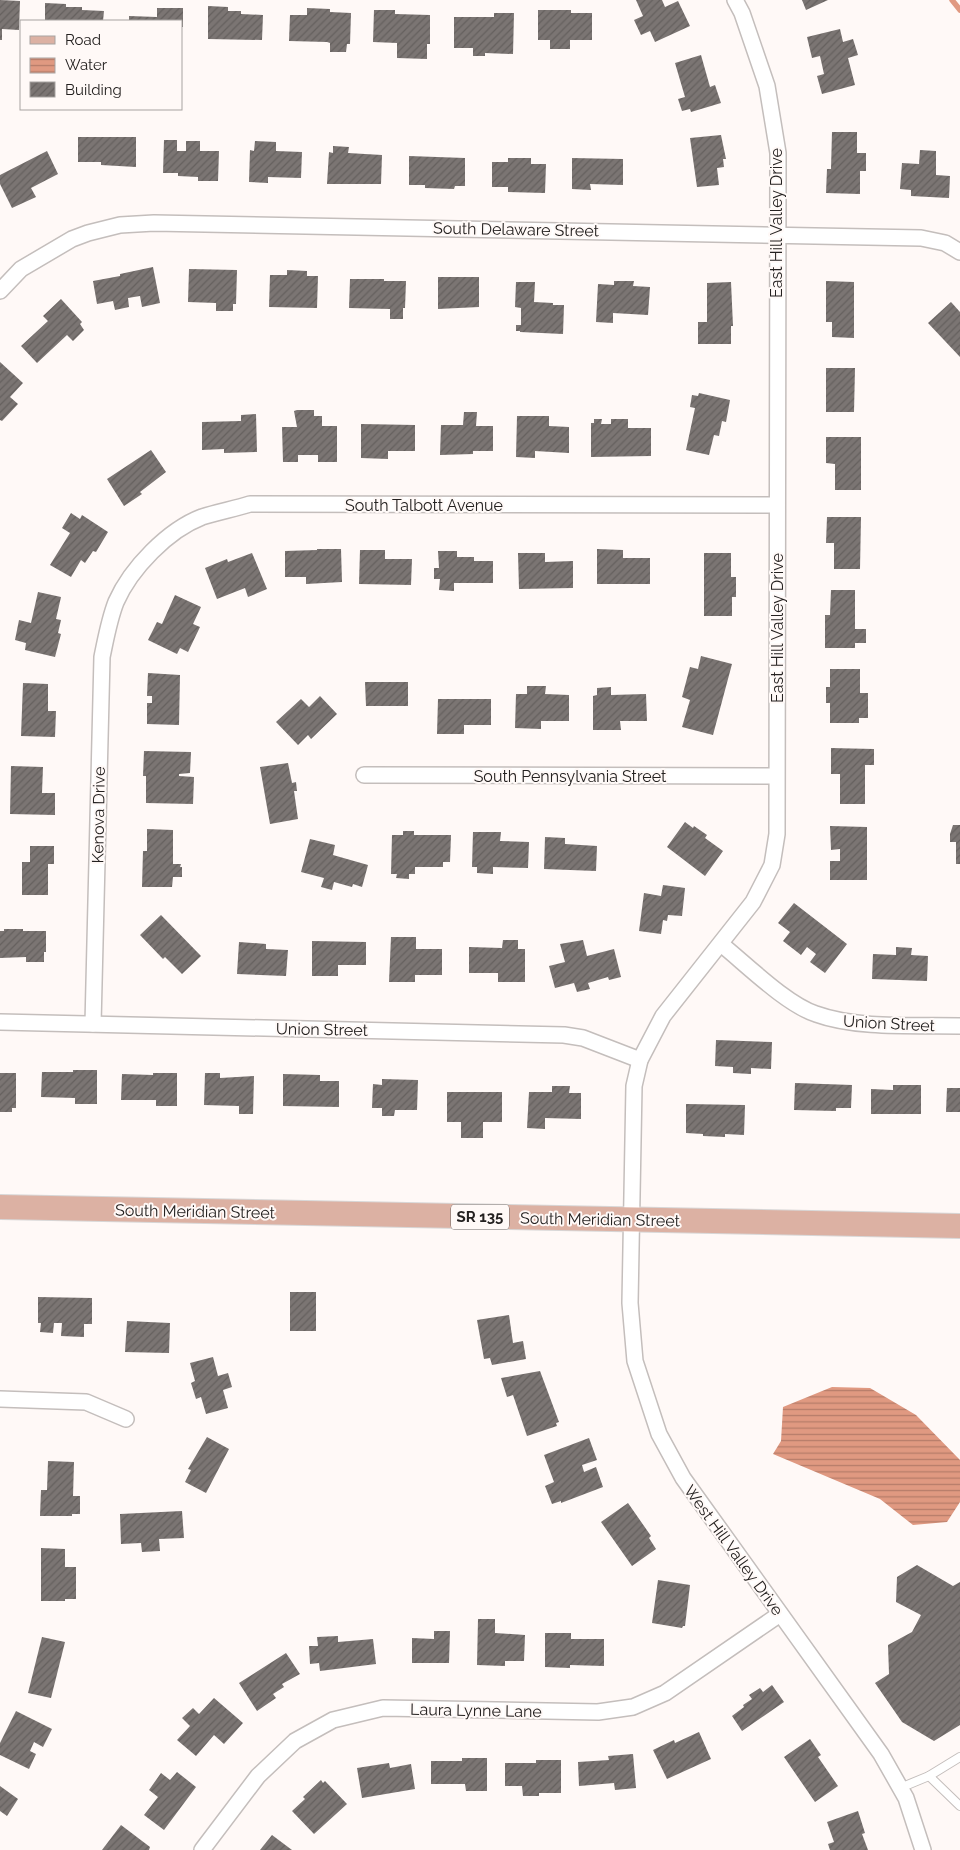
<svg xmlns="http://www.w3.org/2000/svg" width="960" height="1850" font-family="Raleway,sans-serif">
	<defs>
		<pattern id="water-rules" width="6" height="5" patternUnits="userSpaceOnUse" patternTransform="scale(1.25)"><rect width="6" height="5" fill="#e09981"/><path d="M0 2.5h6" fill="none" stroke="#b57c69"/></pattern>
		<pattern id="building-hatch" width="6" height="6" patternUnits="userSpaceOnUse" patternTransform="scale(1.25)"><rect width="6" height="6" fill="#7b7573"/><path d="M-1 1l2-2M0 6l6-6M5 7l2-2" fill="none" stroke="#65605e"/></pattern>
	</defs>
	<rect width="100%" height="100%" fill="#fff9f7"/>
	<polygon fill="url(#water-rules)" points="832,1387 870,1388 916,1415 960,1460 960,1502 947,1522 913,1525 880,1499 773,1454 781,1441 783,1407"/>
	<g fill="none" stroke-linecap="round" stroke-linejoin="round">
		<polyline stroke="#e09981" stroke-width="5.5" points="952,0 960,10"/>
	</g>
	<g fill="url(#building-hatch)">
		<polygon points="0,0 20,1 19,30 2,29 2,40 0,40"/>
		<polygon points="636,0 662,0 665,7 678,1 690,26 655,42 650,31 641,35 634,20 643,16"/>
		<polygon points="802,0 828,0 806,10"/>
		<polygon points="45,3 66,4 66,7 82,7 82,10 104,11 103,21 45,21"/>
		<polygon points="208,6 228,7 228,11 241,11 241,14 263,15 262,40 208,39"/>
		<polygon points="157,8 183,8 183,27 181,27 181,21 129,21 129,16 157,17"/>
		<polygon points="307,8 330,9 330,12 351,13 350,44 347,44 346,52 330,52 330,43 327,42 289,41 290,15 307,15"/>
		<polygon points="374,10 395,10 395,14 430,15 430,44 427,44 427,59 397,58 397,43 373,42"/>
		<polygon points="538,10 571,10 571,13 592,13 592,40 570,40 570,49 550,49 550,40 538,40"/>
		<polygon points="494,13 514,13 513,54 485,53 485,56 473,56 473,48 454,48 454,17 494,17"/>
		<polygon points="840,29 843,42 853,39 858,55 848,58 855,85 822,94 817,76 824,74 820,56 812,58 807,37"/>
		<polygon points="701,55 710,87 715,85 721,103 691,112 690,109 682,111 678,99 685,97 675,63"/>
		<polygon points="832,132 857,132 857,153 866,153 866,171 860,171 860,194 826,193 827,169 831,169"/>
		<polygon points="721,135 726,159 723,159 724,167 717,168 719,185 697,187 690,138"/>
		<polygon points="78,137 136,137 136,167 101,165 101,162 78,162"/>
		<polygon points="164,140 177,140 177,151 186,151 186,141 200,141 200,151 219,151 218,181 198,181 198,177 178,176 178,173 163,173"/>
		<polygon points="255,141 276,142 276,151 302,152 301,178 268,177 268,183 249,182 250,150 254,151"/>
		<polygon points="333,146 349,147 348,153 382,155 381,184 327,184 329,152 333,153"/>
		<polygon points="920,150 936,151 936,175 950,176 949,198 911,196 911,190 900,189 902,163 919,164"/>
		<polygon points="47,151 58,174 31,188 36,197 12,208 0,184 0,175"/>
		<polygon points="409,156 465,158 465,186 455,186 454,189 425,188 425,185 409,185"/>
		<polygon points="508,158 531,158 531,164 546,164 545,193 508,192 508,187 492,187 492,162 508,162"/>
		<polygon points="572,158 623,159 623,185 590,184 591,190 572,189"/>
		<polygon points="153,267 160,303 142,307 140,296 128,298 129,307 115,310 113,301 97,304 93,281 120,276 120,274"/>
		<polygon points="189,269 237,270 236,304 233,304 233,311 216,311 216,303 188,302"/>
		<polygon points="287,270 307,271 307,276 318,276 317,308 269,307 270,275 287,275"/>
		<polygon points="438,277 479,277 479,307 438,309"/>
		<polygon points="350,279 384,279 384,281 406,281 405,308 403,308 403,319 390,319 390,309 349,308"/>
		<polygon points="614,281 634,281 633,286 650,287 648,315 613,313 613,323 596,322 598,284 614,285"/>
		<polygon points="826,281 854,282 854,338 832,337 832,322 826,322"/>
		<polygon points="516,282 535,282 534,302 553,303 553,305 564,305 563,334 520,332 520,331 516,331 516,325 521,325 521,308 515,307"/>
		<polygon points="731,282 733,326 731,326 731,344 698,344 698,322 707,322 707,283"/>
		<polygon points="61,299 82,322 80,324 84,330 73,341 67,335 37,363 21,346 48,321 43,316"/>
		<polygon points="951,302 960,312 960,357 928,323"/>
		<polygon points="0,362 23,383 10,397 18,404 2,421 0,420"/>
		<polygon points="826,368 855,368 854,412 826,412"/>
		<polygon points="699,393 730,400 726,422 722,421 719,436 714,435 709,455 686,450 695,408 690,407 692,395 698,396"/>
		<polygon points="297,410 314,410 314,416 322,416 322,426 337,426 337,462 318,462 318,455 298,455 298,462 283,462 282,427 297,427 294,411"/>
		<polygon points="464,412 477,412 476,426 493,426 493,451 473,451 473,454 440,455 441,425 463,425"/>
		<polygon points="256,414 257,452 224,453 224,449 202,450 202,422 241,421 241,415"/>
		<polygon points="517,416 549,416 549,426 569,427 569,453 535,451 535,458 516,457"/>
		<polygon points="594,419 602,419 601,424 611,424 611,419 628,419 628,428 651,428 651,456 591,457 591,423 594,423"/>
		<polygon points="361,424 415,425 415,451 388,451 388,459 361,458"/>
		<polygon points="826,437 861,437 861,490 835,490 835,464 826,463"/>
		<polygon points="151,450 166,472 140,492 142,494 124,506 107,479"/>
		<polygon points="71,513 80,519 82,515 108,532 96,552 93,551 85,563 81,560 71,577 50,565 70,533 62,528"/>
		<polygon points="827,517 861,517 860,569 834,569 834,543 826,543"/>
		<polygon points="317,549 341,549 342,582 306,584 306,577 285,577 285,551 317,550"/>
		<polygon points="597,549 623,550 623,558 650,558 650,584 597,584"/>
		<polygon points="360,550 385,550 385,559 412,559 411,585 359,584"/>
		<polygon points="438,551 457,551 457,557 474,557 474,561 493,561 493,583 454,583 454,591 439,590 440,579 434,579 434,568 439,568"/>
		<polygon points="252,553 267,589 248,597 245,588 217,599 205,568 227,559 228,562"/>
		<polygon points="518,553 545,553 545,562 573,561 573,588 519,589"/>
		<polygon points="704,553 731,553 731,577 736,577 736,597 732,597 732,616 704,616"/>
		<polygon points="831,590 855,590 855,629 866,629 866,643 855,643 855,648 825,648 825,615 830,615"/>
		<polygon points="38,592 61,597 56,619 61,620 58,633 61,634 55,657 25,650 26,643 15,640 19,620 31,623"/>
		<polygon points="175,595 201,607 193,624 200,627 188,652 180,648 177,654 148,640 157,622 162,624"/>
		<polygon points="701,656 732,664 713,735 682,727 690,700 682,697 690,667 698,669"/>
		<polygon points="830,669 860,669 860,693 868,693 868,718 859,718 859,723 830,723 830,703 826,703 826,687 830,687"/>
		<polygon points="148,673 180,675 179,725 147,724 147,703 152,703 152,696 147,696"/>
		<polygon points="365,682 408,682 408,706 366,706"/>
		<polygon points="23,683 48,684 48,711 56,711 55,737 21,736"/>
		<polygon points="527,686 546,686 545,694 569,695 569,721 541,721 541,729 515,728 516,694 527,694"/>
		<polygon points="611,687 611,695 646,694 647,721 620,721 621,730 593,730 593,696 597,695 597,688"/>
		<polygon points="320,696 337,714 311,739 308,735 298,745 276,722 301,699 309,707"/>
		<polygon points="438,699 491,699 491,725 464,725 464,734 437,734"/>
		<polygon points="831,748 874,749 874,765 865,765 865,804 840,804 840,774 831,774"/>
		<polygon points="144,751 191,752 190,773 179,774 179,776 194,777 193,804 146,803 146,776 143,776"/>
		<polygon points="288,763 292,783 296,782 297,791 294,791 298,819 270,824 260,767"/>
		<polygon points="11,766 43,767 42,793 55,793 55,815 10,814"/>
		<polygon points="685,822 693,828 694,826 707,835 705,838 723,851 705,876 667,847"/>
		<polygon points="953,825 960,825 960,864 956,864 956,842 950,842 950,834"/>
		<polygon points="830,826 867,827 867,880 830,880 830,861 840,861 840,849 831,850"/>
		<polygon points="147,829 173,830 173,864 181,864 180,867 182,867 182,877 173,877 172,887 142,887 143,851 147,851"/>
		<polygon points="403,831 414,831 414,835 451,835 450,862 443,862 443,867 415,867 415,874 409,874 409,879 396,878 397,874 391,874 392,835 403,835"/>
		<polygon points="473,832 501,832 500,841 529,842 528,868 493,867 493,874 477,873 477,867 472,867"/>
		<polygon points="545,837 565,838 565,844 597,846 596,871 544,869"/>
		<polygon points="310,839 335,845 333,855 368,865 362,887 353,884 352,887 334,882 332,890 321,887 324,878 301,872"/>
		<polygon points="30,846 54,846 54,864 48,864 48,895 22,895 22,862 30,862"/>
		<polygon points="663,885 685,888 682,916 668,915 667,921 663,920 661,934 639,931 644,893 661,896"/>
		<polygon points="794,903 847,944 825,973 810,962 816,954 807,947 801,955 783,941 790,932 778,923"/>
		<polygon points="161,915 201,956 182,974 165,957 163,959 140,935"/>
		<polygon points="4,929 23,929 23,931 46,931 46,952 44,952 44,962 26,962 26,957 0,958 0,931 4,931"/>
		<polygon points="391,937 416,937 416,949 442,949 442,975 415,975 415,982 389,982"/>
		<polygon points="503,940 518,940 518,949 525,949 525,982 498,982 498,973 469,973 469,947 502,948"/>
		<polygon points="583,940 587,956 614,949 621,977 609,980 608,977 588,983 590,989 577,992 574,983 555,988 549,966 565,962 560,944"/>
		<polygon points="312,941 366,942 366,965 338,965 338,976 312,976"/>
		<polygon points="239,942 266,944 266,949 288,950 286,976 237,974"/>
		<polygon points="896,947 912,948 911,955 928,956 927,981 872,979 873,954 896,955"/>
		<polygon points="716,1040 772,1042 771,1069 751,1068 751,1074 733,1073 733,1067 715,1066"/>
		<polygon points="73,1070 97,1070 97,1104 75,1104 75,1098 41,1097 42,1072 73,1072"/>
		<polygon points="0,1073 16,1073 16,1108 12,1108 12,1112 0,1112"/>
		<polygon points="153,1073 177,1073 177,1106 156,1106 156,1100 121,1100 122,1074 153,1075"/>
		<polygon points="205,1073 220,1073 220,1078 254,1076 253,1114 239,1114 239,1106 204,1105"/>
		<polygon points="283,1074 320,1075 320,1081 339,1081 339,1107 283,1106"/>
		<polygon points="382,1079 418,1080 417,1110 395,1110 394,1116 382,1116 382,1108 372,1108 373,1084 382,1085"/>
		<polygon points="795,1083 852,1085 851,1108 836,1108 836,1111 794,1110"/>
		<polygon points="893,1085 921,1085 921,1114 871,1114 871,1089 893,1090"/>
		<polygon points="552,1086 570,1086 569,1093 581,1093 581,1119 545,1118 545,1129 527,1128 529,1092 552,1092"/>
		<polygon points="947,1088 960,1088 960,1112 946,1112"/>
		<polygon points="447,1092 502,1092 502,1122 483,1122 483,1138 461,1138 461,1122 447,1122"/>
		<polygon points="686,1104 745,1105 744,1135 725,1134 725,1137 703,1136 703,1134 686,1133"/>
		<rect x="290" y="1292" width="26" height="39"/>
		<polygon points="38,1297 92,1298 92,1324 84,1324 84,1337 61,1336 62,1323 54,1323 53,1333 40,1332 41,1323 38,1323"/>
		<polygon points="509,1315 513,1343 523,1341 526,1359 492,1365 490,1358 484,1359 477,1320"/>
		<polygon points="127,1321 170,1323 169,1353 125,1352"/>
		<polygon points="213,1357 218,1376 228,1373 232,1387 223,1390 228,1408 206,1414 201,1397 196,1399 191,1383 195,1381 190,1363"/>
		<polygon points="540,1371 559,1422 556,1423 557,1426 527,1436 513,1395 507,1397 501,1378"/>
		<polygon points="207,1437 229,1449 206,1493 185,1482 191,1470 188,1469"/>
		<polygon points="589,1438 597,1460 582,1465 584,1472 596,1467 603,1487 561,1503 561,1501 552,1504 545,1486 554,1482 544,1455"/>
		<polygon points="48,1461 74,1462 73,1496 80,1496 80,1514 72,1514 72,1516 40,1516 41,1490 47,1490"/>
		<polygon points="628,1503 651,1536 649,1538 656,1549 632,1566 601,1522"/>
		<polygon points="182,1511 184,1538 159,1539 160,1551 142,1552 141,1543 121,1544 120,1514"/>
		<polygon points="41,1548 65,1549 65,1567 76,1567 76,1599 65,1599 65,1601 41,1601"/>
		<polygon points="917,1565 953,1586 960,1582 960,1725 934,1741 902,1722 875,1683 889,1674 888,1645 912,1632 921,1615 896,1602 897,1577"/>
		<polygon points="658,1580 690,1585 685,1626 683,1626 682,1628 652,1623"/>
		<polygon points="478,1619 495,1619 495,1633 525,1635 524,1661 505,1661 505,1666 477,1665"/>
		<polygon points="434,1631 450,1631 449,1663 412,1663 412,1638 434,1639"/>
		<polygon points="545,1633 571,1633 571,1639 604,1639 604,1666 570,1665 570,1668 545,1667"/>
		<polygon points="338,1636 338,1642 373,1639 376,1664 320,1671 319,1663 310,1664 309,1646 318,1646 317,1637"/>
		<polygon points="42,1637 65,1642 51,1698 28,1693"/>
		<polygon points="286,1653 300,1674 282,1684 284,1687 273,1694 276,1698 257,1711 239,1683"/>
		<polygon points="772,1685 784,1702 742,1731 732,1716 744,1707 743,1705 752,1699 749,1695 760,1688 763,1692"/>
		<polygon points="214,1698 243,1723 224,1744 214,1735 196,1756 177,1740 190,1726 182,1718 193,1708 199,1714"/>
		<polygon points="16,1711 52,1729 43,1747 34,1742 30,1751 36,1754 29,1769 0,1755 0,1743"/>
		<polygon points="699,1732 711,1759 667,1779 653,1750 674,1740 675,1743"/>
		<polygon points="810,1739 821,1755 818,1757 838,1786 815,1802 784,1757"/>
		<polygon points="633,1754 636,1788 615,1790 614,1783 579,1786 578,1762 609,1760 608,1756"/>
		<polygon points="462,1758 487,1758 487,1791 466,1791 465,1784 431,1784 431,1761 462,1761"/>
		<polygon points="536,1760 561,1760 561,1793 539,1793 539,1796 523,1796 522,1786 505,1786 505,1763 536,1763"/>
		<polygon points="389,1763 390,1768 411,1764 415,1789 362,1798 357,1768"/>
		<polygon points="177,1772 196,1787 164,1830 144,1815 158,1797 149,1790 161,1773 170,1780"/>
		<polygon points="321,1780 323,1783 325,1781 347,1804 314,1834 292,1811 305,1799 303,1797"/>
		<polygon points="0,1786 18,1799 7,1816 0,1811"/>
		<polygon points="858,1811 865,1833 862,1834 868,1850 830,1850 828,1844 834,1842 827,1822"/>
		<polygon points="121,1825 150,1847 149,1850 102,1850"/>
		<polygon points="272,1835 292,1850 260,1850"/>
	</g>
	<g fill="none" stroke-linecap="round" stroke-linejoin="round">
		<g stroke="#c4bebc" stroke-width="10">
			<g id="lane">
				<polyline points="929,1776 960,1806"/>
				<polyline points="900,1788 929,1776 960,1757"/>
			</g>
		</g>
		<g stroke="#c4bebc" stroke-width="18">
			<g id="street">
				<polyline points="735,0 742,13 767,86 778,153 777,834 772,865 753,902 663,1016 640,1060 634,1086 630,1303 635,1361 659,1434 683,1478 881,1754 906,1798 923,1850"/>
				<polyline points="0,291 21,269 72,239 88,233 120,225 154,223 921,238 945,243 960,252"/>
				<polyline points="364,775 776,776"/>
				<path d="M721,944C747,965 786,1004 816,1014C857,1029 916,1025 960,1026"/>
				<polyline points="0,1022 564,1035 583,1038 640,1060"/>
				<path d="M93,1024L102,657C106,638 109,620 116,602C131,568 168,530 202,517C217,512 234,509 250,504L777,505"/>
				<polyline points="0,1399 86,1402 126,1419"/>
				<polyline points="202,1850 258,1776 295,1741 333,1720 383,1708 598,1712 633,1707 665,1693 780,1614"/>
			</g>
		</g>
		<g stroke="#d8d7d7" stroke-width="26">
			<polyline id="primary" points="0,1207 960,1226"/>
		</g>
		<use href="#lane" stroke="#fff" stroke-width="8"/>
		<use href="#street" stroke="#fff" stroke-width="15"/>
		<use href="#primary" stroke="#dcb1a3" stroke-width="24"/>
	</g>
	<g text-anchor="middle" stroke-width="4" stroke-linejoin="round" paint-order="stroke">
		<rect fill="#fff9f7" stroke="#666260" stroke-width="1" x="451" y="1204.5" width="58" height="25" rx="4"/>
		<g font-size="15" font-weight="bold" fill="#242120">
			<text x="480" y="1222">SR 135</text>
		</g>
		<g font-size="16" fill="#242120" stroke="#fff9f7">
			<text transform="translate(776 223) rotate(-90)" y="6">East Hill Valley Drive</text>
			<text transform="translate(516 229) rotate(1)" y="6">South Delaware Street</text>
			<text x="424" y="511">South Talbott Avenue</text>
			<text transform="translate(777 628) rotate(-90)" y="6">East Hill Valley Drive</text>
			<text x="570" y="782">South Pennsylvania Street</text>
			<text transform="translate(98 815) rotate(-89)" y="6">Kenova Drive</text>
			<text transform="translate(889 1023) rotate(3)" y="6">Union Street</text>
			<text transform="translate(322 1029) rotate(1)" y="6">Union Street</text>
			<text transform="translate(195 1211) rotate(1)" y="6">South Meridian Street</text>
			<text transform="translate(600 1219) rotate(1)" y="6">South Meridian Street</text>
			<text transform="translate(734 1550) rotate(54)" y="6">West Hill Valley Drive</text>
			<text transform="translate(476 1710) rotate(1)" y="6">Laura Lynne Lane</text>
		</g>
	</g>
	<rect x="20" y="20" width="162" height="90" fill="#fff9f7" stroke="#a7a3a1"/>
	<rect x="30" y="36" width="25" height="8" fill="#dcb1a3" stroke="#a7a3a1"/>
	<text x="65" y="45" font-size="15" fill="#242120">Road</text>
	<rect x="30" y="58" width="25" height="15" fill="url(#water-rules)" stroke="#a7a3a1"/>
	<text x="65" y="70" font-size="15" fill="#242120">Water</text>
	<rect x="30" y="82" width="25" height="15" fill="url(#building-hatch)" stroke="#a7a3a1"/>
	<text x="65" y="95" font-size="15" fill="#242120">Building</text>
</svg>
